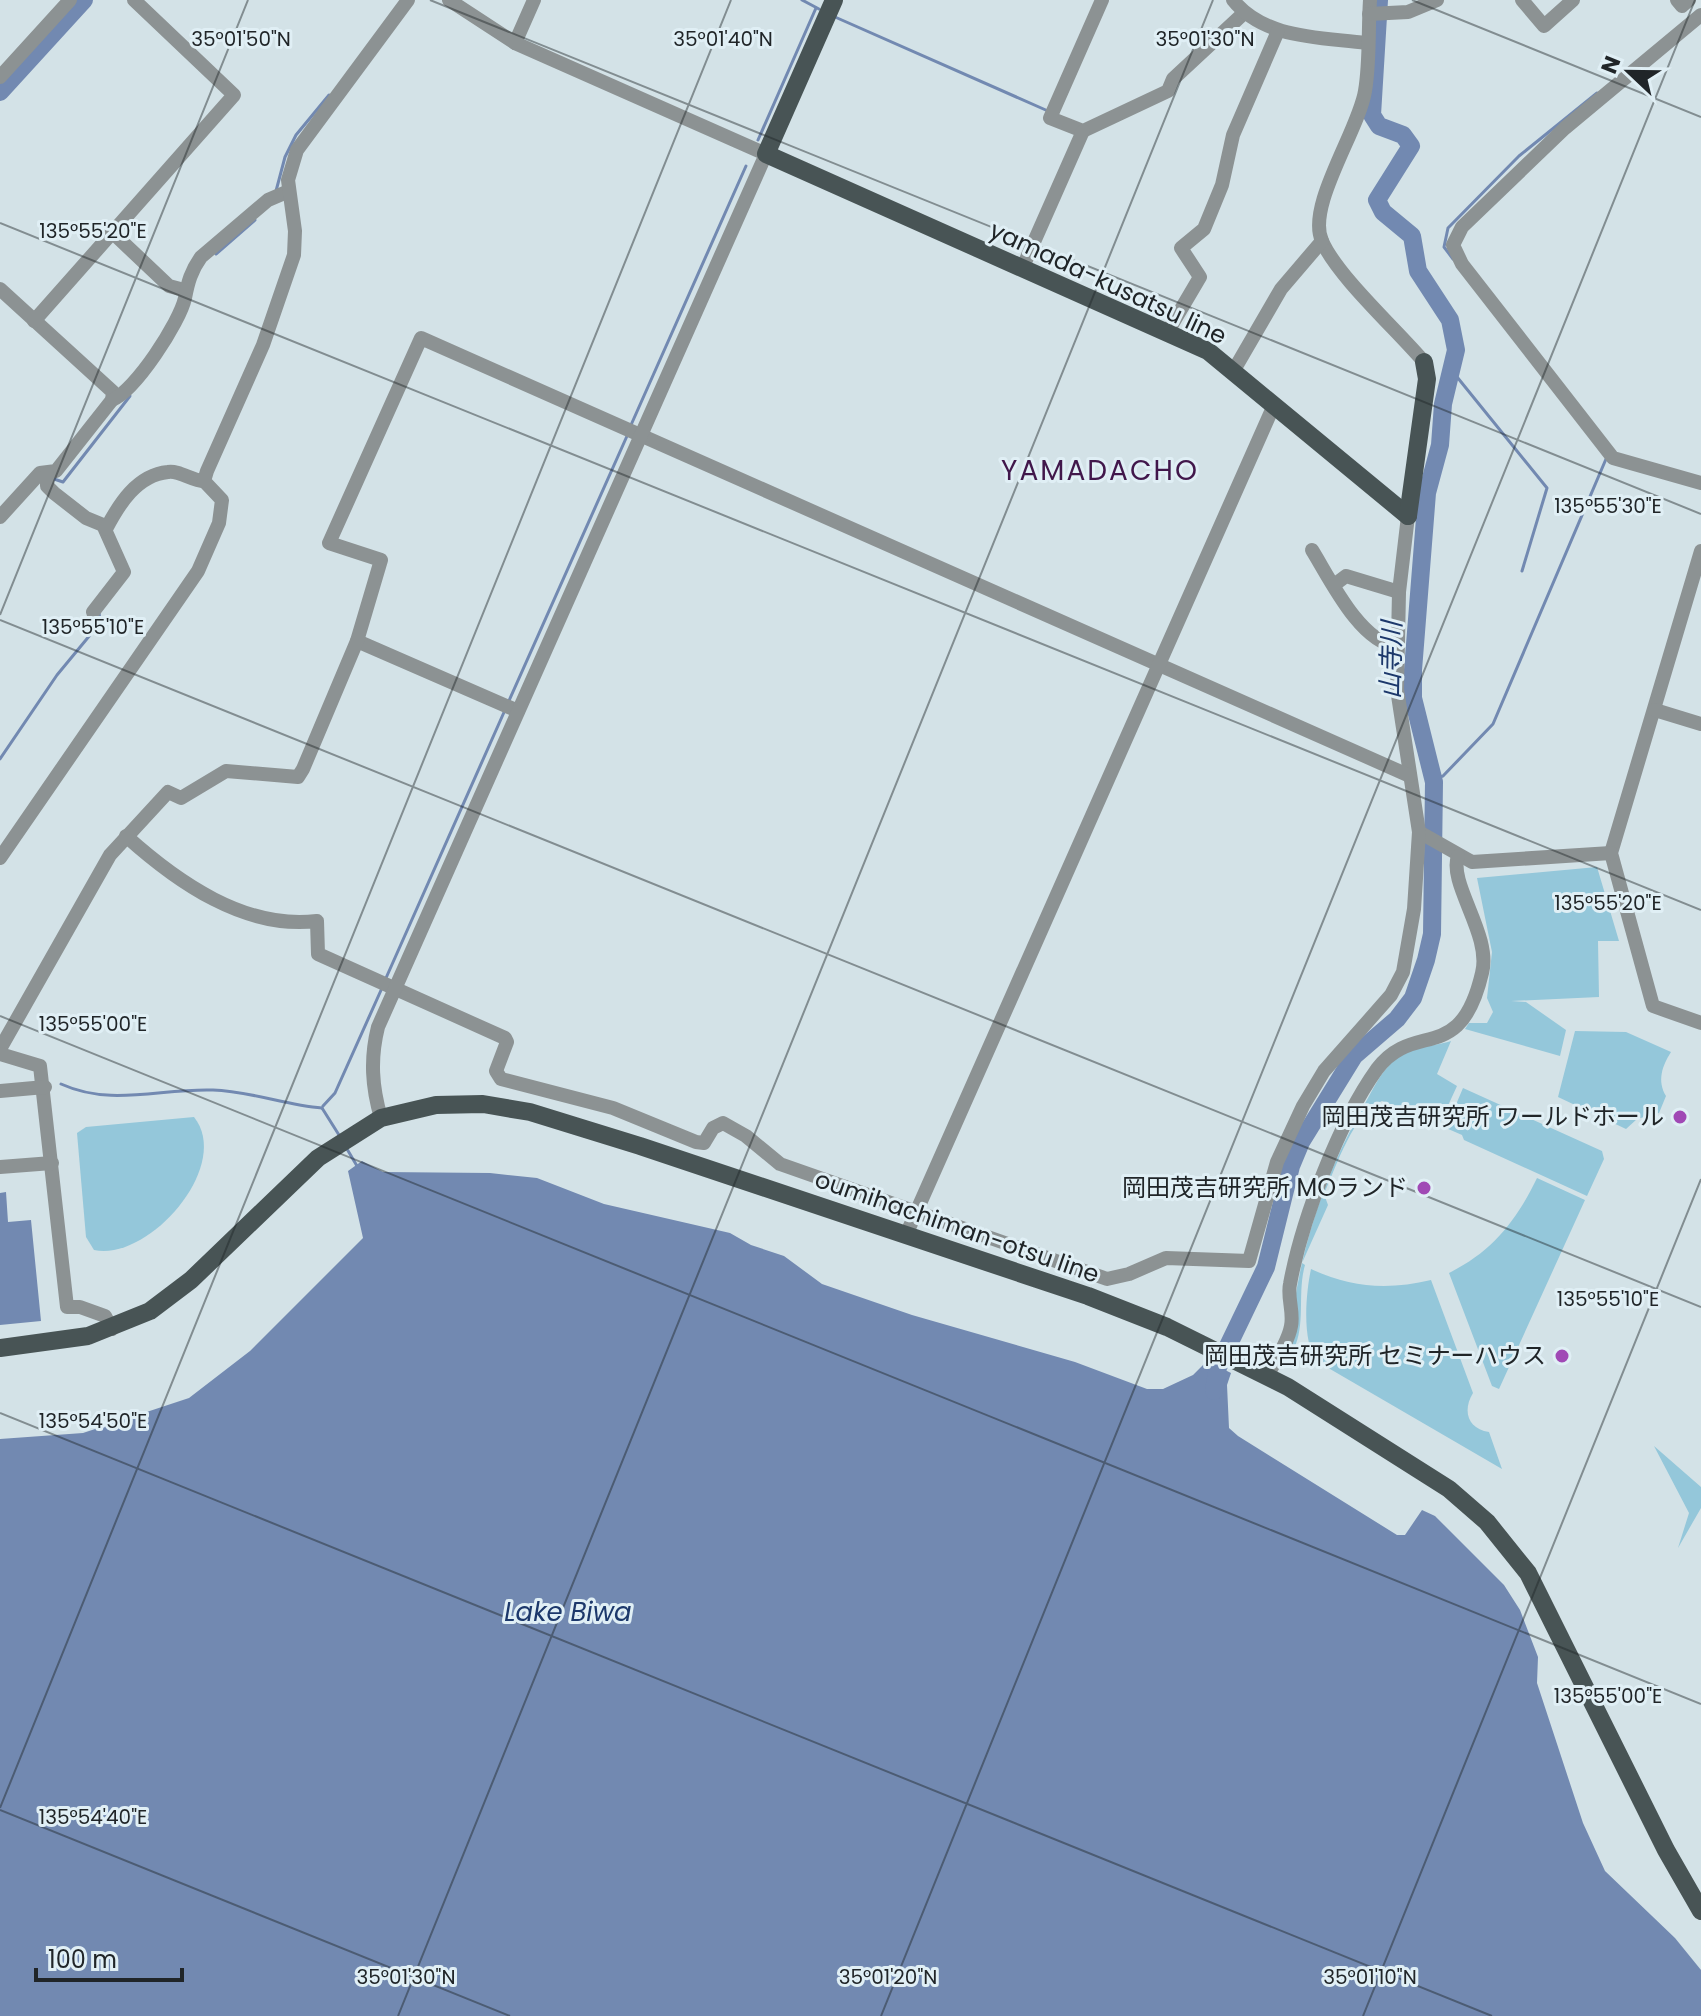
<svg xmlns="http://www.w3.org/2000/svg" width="1701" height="2016" font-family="Poppins,'Noto Sans JP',sans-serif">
	<rect width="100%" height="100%" fill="#d3e2e7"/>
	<g fill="#94c7da">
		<polygon points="1597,867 1619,941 1598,941 1599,997 1511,1001 1526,1002 1566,1030 1560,1056 1465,1029 1469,1023 1487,1023 1493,1012 1487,998 1492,952 1477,878"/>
		<path d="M1575,1031L1626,1032L1671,1052C1662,1066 1657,1081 1666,1096L1659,1113L1637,1119L1626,1129L1558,1097Z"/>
		<path d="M1451,1041L1437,1074L1457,1086L1440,1123L1382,1101C1354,1111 1336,1167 1324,1194L1328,1205L1302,1263L1305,1265C1297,1293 1306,1323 1294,1349L1289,1346C1297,1259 1320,1183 1363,1107C1374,1088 1381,1070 1398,1057C1411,1047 1435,1046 1451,1041Z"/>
		<polygon points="1463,1088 1602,1151 1604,1159 1587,1196 1464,1140 1462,1135 1446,1128"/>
		<path d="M194,1117C233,1166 148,1262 94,1250L86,1237L77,1133L86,1127Z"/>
		<path d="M1537,1178L1585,1200L1499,1389L1492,1386L1449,1273C1492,1252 1517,1220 1537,1178Z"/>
		<path d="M1311,1269C1351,1288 1389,1290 1431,1280L1473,1393C1462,1411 1468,1429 1489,1432L1502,1469L1318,1362C1301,1344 1306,1292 1311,1269Z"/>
		<polygon points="1654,1446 1701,1487 1701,1508 1678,1548 1689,1513"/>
	</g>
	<g fill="#7289b1">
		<polygon points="362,1161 383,1172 490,1173 537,1178 604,1204 730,1233 751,1245 784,1256 822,1284 912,1315 1075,1362 1147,1389 1163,1389 1193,1375 1207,1361 1231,1373 1227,1385 1229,1428 1238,1436 1397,1535 1405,1535 1422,1510 1435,1516 1504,1585 1520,1610 1538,1657 1537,1683 1583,1823 1605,1871 1675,1938 1701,1970 1701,2016 0,2016 0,1439 83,1433 189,1398 250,1351 363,1238 348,1171"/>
		<polygon points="6,1192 8,1222 31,1220 41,1321 0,1325 0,1193"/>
	</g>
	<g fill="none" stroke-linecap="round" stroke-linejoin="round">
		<g stroke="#7289b1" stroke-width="3">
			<polyline points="802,0 819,9"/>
			<polyline points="835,17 1048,111"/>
			<polyline points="758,140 816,8"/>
			<polyline points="276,191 285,157 296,135 329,95"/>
			<polyline points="216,254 255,220"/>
			<polyline points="1453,259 1444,247 1448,228 1519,156 1597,93"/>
			<polyline points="1453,372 1547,488 1522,571"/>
			<polyline points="631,425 746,166"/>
			<polyline points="54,479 63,482 130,396"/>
			<polyline points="508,703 627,436"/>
			<polyline points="0,759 57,675 100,623 99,612"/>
			<polyline points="1433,779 1443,776 1493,724 1606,459"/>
			<polyline points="386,978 505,710"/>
			<path d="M61,1084C112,1107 160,1088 213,1090C250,1091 285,1105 322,1108"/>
			<polyline points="323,1106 335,1093 382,988"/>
			<polyline points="322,1108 339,1135"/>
			<polyline points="347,1149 357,1166"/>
		</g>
		<g stroke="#7289b1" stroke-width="18">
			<polyline points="0,92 84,0"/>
			<polyline points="1214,1391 1218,1367 1266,1267 1291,1166 1301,1142 1354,1056 1397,1019 1413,998 1426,960 1432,934 1434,782 1413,698 1413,670 1427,493 1440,445 1443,404 1456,350 1450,320 1418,271 1412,236 1383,212 1377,200 1411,146 1403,135 1379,126 1372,115 1379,0"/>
		</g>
		<g stroke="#8c9293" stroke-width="14">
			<polyline points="1102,0 1050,118 1083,131 1168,91 1173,79 1244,13"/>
			<path d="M1233,0C1264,39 1320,37 1366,43"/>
			<path d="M1370,0C1368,30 1370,62 1365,91C1359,130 1306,206 1322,241C1337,276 1398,331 1424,362"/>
			<polyline points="1522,0 1544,26 1573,0"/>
			<polyline points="1677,0 1682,6 1689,0"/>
			<polyline points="1369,14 1408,12 1437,0"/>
			<polyline points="1701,15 1565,128 1462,227 1453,245 1462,264 1613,458 1701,483"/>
			<polyline points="515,43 534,0"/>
			<polyline points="0,77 70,0"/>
			<polyline points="113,233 169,286 184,290"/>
			<polyline points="1022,269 1083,131"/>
			<polyline points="0,289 113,392 112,400 56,471 40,473 0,517"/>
			<polyline points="34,321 234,95 134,0"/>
			<polyline points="1167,333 1200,277 1181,248 1204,229 1222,185 1233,135 1278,31"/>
			<polyline points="1234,370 1281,289 1322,241"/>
			<path d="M112,400C135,391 180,322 185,298C188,282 191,271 201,257L268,200L289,191"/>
			<polyline points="47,474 47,486 54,493 86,518 103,525 124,572 93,612"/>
			<path d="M106,529C119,504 137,475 168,472C179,470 192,481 204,481"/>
			<path d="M1312,550C1330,579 1360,642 1396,646"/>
			<polyline points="1701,551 1611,853 1653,1006 1701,1023"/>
			<polyline points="1334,585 1346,576 1399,592"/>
			<polyline points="357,641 518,711"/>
			<polyline points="1655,710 1701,724"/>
			<polyline points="1419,832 1472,862 1611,853"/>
			<path d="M126,836C177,882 245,930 317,921L318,954L505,1038L507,1042L496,1071L501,1079L613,1108L696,1142L704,1143L713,1128L723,1123L746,1136L780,1164L1107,1279L1129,1274L1166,1258L1249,1261L1277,1162L1303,1106L1324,1071L1391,995L1403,972L1414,909L1419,832L1397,689L1399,592L1408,516"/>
			<polyline points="0,858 198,571 219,523 222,500 204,481 207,471 263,345 294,255 295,231 288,180 297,150 408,0"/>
			<polyline points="0,1049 110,855 168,792 181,798 226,771 298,777 303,769 357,641 381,560 329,543 421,338 1410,776"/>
			<polyline points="0,1054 40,1066 67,1307 80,1307 105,1316 112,1329"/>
			<polyline points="0,1091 45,1087"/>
			<path d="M381,1118C372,1087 370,1059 378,1027L766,154L515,43L449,0"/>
			<polyline points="0,1167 52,1163"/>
			<polyline points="906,1235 1274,405"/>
			<path d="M1267,1376C1275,1361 1288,1343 1291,1326C1294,1312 1287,1297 1290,1284C1302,1219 1339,1122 1377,1069C1415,1019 1460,1067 1482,973C1492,935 1448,884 1458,856"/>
		</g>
		<g stroke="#485455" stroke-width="18">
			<polyline points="834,0 766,154 1208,351 1408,516"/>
			<polyline points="1408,516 1427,379 1424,362"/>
			<polyline points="0,1348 88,1336 150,1311 191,1280 318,1158 381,1118 436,1105 483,1104 530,1112 640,1146 1088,1296 1167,1327 1288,1387 1449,1489 1487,1522 1528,1573 1666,1850 1701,1911"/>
		</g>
	</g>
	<path fill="none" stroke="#202528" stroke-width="2" stroke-opacity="0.45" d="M430,0L1701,514M1412,0L1701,117M0,223L1701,910M0,615L248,0M0,620L1701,1307M0,1016L1701,1704M0,1413L1492,2016M0,1808L731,0M0,1810L510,2016M398,2016L1213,0M881,2016L1695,0M1363,2016L1701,1179"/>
	<g fill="#a049b5" stroke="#e0eff5" stroke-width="3">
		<circle cx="1680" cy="1117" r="8"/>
		<circle cx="1424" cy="1188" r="8"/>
		<circle cx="1562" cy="1356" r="8"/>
	</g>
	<g text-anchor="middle" stroke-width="6" stroke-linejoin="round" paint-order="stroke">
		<g font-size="24" fill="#202528" stroke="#e0eff5">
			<text transform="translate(1108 283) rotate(25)" y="8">yamada-kusatsu line</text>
			<text transform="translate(957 1227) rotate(19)" y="8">oumihachiman-otsu line</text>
		</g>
		<g font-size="24" fill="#202528" stroke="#e0eff5" text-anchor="end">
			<text x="1664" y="1125">岡田茂吉研究所 ワールドホール</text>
			<text x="1408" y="1196">岡田茂吉研究所 MOランド</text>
			<text x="1546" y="1364">岡田茂吉研究所 セミナーハウス</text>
		</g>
		<g font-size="26" font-style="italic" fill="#1c386b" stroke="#e0eff5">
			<text transform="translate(1391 660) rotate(-89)" y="9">山寺川</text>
			<text x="568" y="1621">Lake Biwa</text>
		</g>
		<g font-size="28" letter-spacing="2" fill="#41174b" stroke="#e0eff5">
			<text x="1100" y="480">YAMADACHO</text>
		</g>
	</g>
	<g font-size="20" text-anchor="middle" fill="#202528" stroke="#e0eff5" stroke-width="6" stroke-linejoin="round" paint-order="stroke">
		<text x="241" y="46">35°01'50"N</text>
		<text x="723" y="46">35°01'40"N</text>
		<text x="1205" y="46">35°01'30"N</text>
		<text x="93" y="238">135°55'20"E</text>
		<text x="1608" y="513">135°55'30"E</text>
		<text x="93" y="634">135°55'10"E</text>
		<text x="1608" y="910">135°55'20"E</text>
		<text x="93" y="1031">135°55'00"E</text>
		<text x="1608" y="1306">135°55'10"E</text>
		<text x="93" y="1428">135°54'50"E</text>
		<text x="1608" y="1703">135°55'00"E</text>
		<text x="93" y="1824">135°54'40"E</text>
		<text x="406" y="1984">35°01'30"N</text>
		<text x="888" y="1984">35°01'20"N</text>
		<text x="1370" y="1984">35°01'10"N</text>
	</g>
	<g transform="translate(1629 72) rotate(292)" stroke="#e0eff5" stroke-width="6" paint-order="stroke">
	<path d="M0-6L14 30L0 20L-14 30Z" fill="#202528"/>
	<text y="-12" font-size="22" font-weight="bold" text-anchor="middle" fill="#202528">N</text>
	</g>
	<path d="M36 1968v12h146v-12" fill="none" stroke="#202528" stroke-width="4"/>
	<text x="48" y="1968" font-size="24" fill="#202528" stroke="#e0eff5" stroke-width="6" paint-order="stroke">100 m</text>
</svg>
